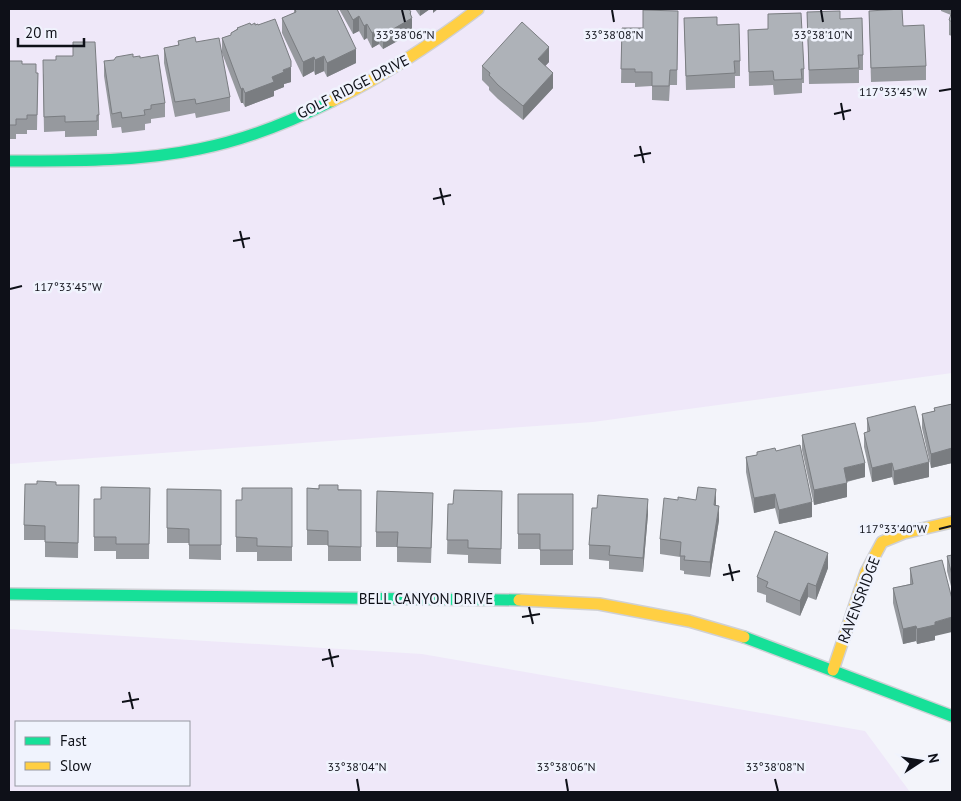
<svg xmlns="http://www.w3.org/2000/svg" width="961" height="801" font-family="'PT Sans',sans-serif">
	<rect width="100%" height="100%" fill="#f3f4fa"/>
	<g fill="#efe8f9" fill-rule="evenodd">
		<polygon points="9,9 952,9 952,373 593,422 9,464"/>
		<path d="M9,629L422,654L865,731L910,792H9ZM16,722H189V785H16Z"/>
	</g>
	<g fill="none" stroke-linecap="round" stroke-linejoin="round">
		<g stroke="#cfd0d5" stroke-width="14">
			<g id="fast">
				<path d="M9,161C72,161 137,162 199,149C245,140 290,122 332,101"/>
				<polyline points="9,594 519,600"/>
				<polyline points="744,637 952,716"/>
			</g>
		</g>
		<g stroke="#cfd0d5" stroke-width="14">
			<g id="slow">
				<path d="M332,101C384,76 432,44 478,9"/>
				<polyline points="519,600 599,604 689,621 744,637"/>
				<polyline points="833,670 866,572 882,542 904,533 952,522"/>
			</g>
		</g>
		<use href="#fast" stroke="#16e098" stroke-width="11"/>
		<use href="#slow" stroke="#ffcf43" stroke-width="11"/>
	</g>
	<g fill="#96999e">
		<polygon points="294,9 337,9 356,63 327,77 324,71 315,75 314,71 303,77 282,33 282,18 294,13"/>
		<polygon points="339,9 409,9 411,16 412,33 383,49 379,44 372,48 367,38 364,40 359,31 353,34"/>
		<polygon points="415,9 430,9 420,16"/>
		<polygon points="941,9 952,9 952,36 949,35 949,20 951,15 941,11"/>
		<polygon points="678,11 677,85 670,85 669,101 652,100 652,86 635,87 635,83 621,83 622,28 643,28"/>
		<polygon points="869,11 903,26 926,66 926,80 871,82"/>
		<polygon points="807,12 840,19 863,55 863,70 859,70 859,83 809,84"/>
		<polygon points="768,14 804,69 804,83 802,83 802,93 774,95 773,85 749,86 748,30 768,29"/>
		<polygon points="684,18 717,25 740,61 740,76 735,76 735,88 686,90"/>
		<polygon points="251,25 255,25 291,82 284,84 284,87 274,91 274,96 245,107 243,103 241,103 222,53 222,38 231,35 231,33 237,29 237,28"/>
		<polygon points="178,41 230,97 230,111 196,118 195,113 175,117 164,63 164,48 178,45"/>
		<polygon points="9,61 22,64 36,73 38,73 37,130 27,130 27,134 16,134 16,139 9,139"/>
		<polygon points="104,61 165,103 165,117 151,119 151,123 145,124 145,130 122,133 121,127 112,128 104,76"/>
		<polygon points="549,62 545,66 553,88 523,120 498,99 489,90 489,87 482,80 482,66"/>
		<polygon points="43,74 99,115 99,130 97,130 97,136 65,137 65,131 44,132"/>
		<polygon points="952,404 952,463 931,468 922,428 922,414 934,411 934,408"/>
		<polygon points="867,418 929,477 894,485 892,477 872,482 864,447 864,433 867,432"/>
		<polygon points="802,435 865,477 847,482 847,497 814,505 802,450"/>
		<polygon points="776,451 812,517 779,524 775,508 754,513 746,472 746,457 757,455 757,452"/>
		<polygon points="56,485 79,485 78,558 45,557 45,540 24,540 24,525"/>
		<polygon points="150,488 149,559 116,559 116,551 94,551 94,499 101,499"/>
		<polygon points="292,488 292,561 257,561 257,552 236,552 236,500 242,500"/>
		<polygon points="307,488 361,490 361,561 328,561 328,545 307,545"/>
		<polygon points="167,489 221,490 221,560 189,559 189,543 167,543"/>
		<polygon points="502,491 501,564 468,563 468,555 447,554 448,504 453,504"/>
		<polygon points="518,494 573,494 573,565 540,565 540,549 518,549"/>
		<polygon points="716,505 719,520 710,577 684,574 684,571 680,570 680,557 660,554 660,539"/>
		<polygon points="433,508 431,563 397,562 397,547 376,547 376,532"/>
		<polygon points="597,508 648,514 643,572 609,569 609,561 589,559 589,545"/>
		<polygon points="952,555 952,590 947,571 947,556"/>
		<polygon points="828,568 816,600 808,597 800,616 766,602 766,595 757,592 757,577"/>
		<polygon points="910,568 935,636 935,640 917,644 916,641 903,644 893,603 893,588 910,584"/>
	</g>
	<g fill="#7a7d81">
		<polygon points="420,9 430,9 420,16"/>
		<polygon points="433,9 438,9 433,13"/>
		<polygon points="411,12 411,19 412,18 412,33 383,49 383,35"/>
		<polygon points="359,16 359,31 353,34 353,20"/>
		<polygon points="367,24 367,38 364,40 364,26"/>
		<polygon points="379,29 379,44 372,48 372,33"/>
		<polygon points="549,47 549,62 538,74 538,59"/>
		<polygon points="356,49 356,63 327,77 327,63"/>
		<polygon points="324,56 324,71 315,75 315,60"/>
		<polygon points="314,57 314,71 303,77 303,62"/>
		<polygon points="291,67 291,82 284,84 284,87 274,91 274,96 245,107 245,93 283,70"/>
		<polygon points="553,73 553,88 523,120 523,106"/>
		<polygon points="243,88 243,103 241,103 241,89"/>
		<polygon points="952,448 952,463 931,468 931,454"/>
		<polygon points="929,462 929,477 894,485 894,471"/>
		<polygon points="865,463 865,477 844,482 844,468"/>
		<polygon points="892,463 892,477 872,482 872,468"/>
		<polygon points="847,483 847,497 814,505 814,490"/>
		<polygon points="716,489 716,504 714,519 714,505"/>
		<polygon points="775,494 775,508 754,513 754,498"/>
		<polygon points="648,499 648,514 643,572 643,558"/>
		<polygon points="812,502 812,517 779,524 779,510"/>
		<polygon points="719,506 719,520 710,577 710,562"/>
		<polygon points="828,553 828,568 816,600 816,586"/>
		<polygon points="808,583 808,597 800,616 800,601"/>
		<polygon points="952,617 952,632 935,636 935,640 917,644 917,629 935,622"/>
		<polygon points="916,626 916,641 903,644 903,629"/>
	</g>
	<g fill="#aeb2b8" stroke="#7a7d81">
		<polygon points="295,9 337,9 356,49 327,63 324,56 315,60 314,57 303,62 282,18 296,12"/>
		<polygon points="347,9 409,9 411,12 410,13 412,18 383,35 379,29 372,33 367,24 364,26 359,16 353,20"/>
		<polygon points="902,9 903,26 924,25 926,66 871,68 869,11"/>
		<polygon points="643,10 678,11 677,70 670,70 669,86 652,86 652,72 635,72 635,69 621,69 622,28 643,28"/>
		<polygon points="840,11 840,19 862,18 863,55 858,55 859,68 809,70 807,12"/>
		<polygon points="952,11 952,22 949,20"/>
		<polygon points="801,13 804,69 801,69 802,79 774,80 773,71 749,72 748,30 768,29 768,14"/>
		<polygon points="717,17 717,25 739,24 740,61 734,61 735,73 686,76 684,18"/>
		<polygon points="275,19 291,61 291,67 283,70 284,72 272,77 274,82 245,93 243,88 241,89 222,38 231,35 231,33 238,29 237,28 250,23 251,25 255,23 255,25 258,24 258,25"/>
		<polygon points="522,22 549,47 538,59 553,73 523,106 498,85 489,75 490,73 482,66"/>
		<polygon points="195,37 196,42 219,38 230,97 196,104 195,99 175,102 164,48 179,45 178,41"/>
		<polygon points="73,42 95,42 99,115 97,115 97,121 65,122 65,116 44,117 43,60 56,60 56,56 73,56"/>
		<polygon points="133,54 133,57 140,56 140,58 158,55 165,103 151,105 151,109 144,110 145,115 122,118 121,112 112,114 104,61 114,60 116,57"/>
		<polygon points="9,61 22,61 22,64 36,64 36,73 38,73 37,115 27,115 27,119 16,119 16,125 9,125"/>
		<polygon points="952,404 952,448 931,454 922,414 935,411 934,408"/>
		<polygon points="915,406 929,462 894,471 892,463 872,468 864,433 870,431 867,418"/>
		<polygon points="855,423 865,463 844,468 847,483 814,490 802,435"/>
		<polygon points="800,445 812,502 779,510 775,494 754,498 746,457 757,455 757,452 775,448 776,451"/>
		<polygon points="37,481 56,482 56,485 79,485 78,543 45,542 45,526 24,525 25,484 37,484"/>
		<polygon points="319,485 338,485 338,490 361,490 361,547 328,546 328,531 307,530 307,488 319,489"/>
		<polygon points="101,487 150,488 149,544 116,544 116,537 94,537 94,499 101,499"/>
		<polygon points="698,487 716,489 714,505 719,506 710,562 684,560 685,556 680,556 681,542 660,539 664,498 678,500 678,497 696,500"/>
		<polygon points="242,488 292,488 292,547 257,546 257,538 236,537 236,500 242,500"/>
		<polygon points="167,489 221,490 221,545 189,545 189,529 167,528"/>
		<polygon points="454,490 502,491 501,549 468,548 468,540 447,540 448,504 453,504"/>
		<polygon points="377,491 433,493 431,548 397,547 398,532 376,532"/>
		<polygon points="518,494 573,494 573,550 540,550 540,534 518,534"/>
		<polygon points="598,495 648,499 643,558 609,555 610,546 589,545 592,508 597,508"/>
		<polygon points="775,531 828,553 816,586 808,583 800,601 766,587 768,582 757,577"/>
		<polygon points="952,555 952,575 947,556"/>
		<polygon points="942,560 952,599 952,617 935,622 935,625 917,629 916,626 903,629 893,588 913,584 910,568"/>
	</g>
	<path fill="none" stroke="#0e1018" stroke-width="2" d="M402,10L405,22M612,10L614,22M821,10L823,22M939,91L951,89M841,103L844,120M834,114L851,110M640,146L644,163M634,156L651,153M440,188L444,205M433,199L451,195M240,231L244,248M233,241L250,238M10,289L22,286M939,529L951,526M729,564L733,581M723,575L740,571M529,607L533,624M522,617L540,614M329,649L333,667M322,660L339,656M129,692L133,709M122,702L139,699M357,779L359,791M566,779L568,791M775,779L778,791"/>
	<g text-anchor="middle" stroke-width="5" stroke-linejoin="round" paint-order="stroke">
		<g font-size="15" fill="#0e1018" stroke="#f0f3fd">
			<text transform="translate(353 87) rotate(-27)" y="5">GOLF RIDGE DRIVE</text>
			<text x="426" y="604">BELL CANYON DRIVE</text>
			<text transform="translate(859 600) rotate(-69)" y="5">RAVENSRIDGE</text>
		</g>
	</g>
	<g font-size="12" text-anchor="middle" fill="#0e1018" stroke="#f0f3fd" stroke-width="5" stroke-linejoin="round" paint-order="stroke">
		<text x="405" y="39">33°38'06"N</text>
		<text x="614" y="39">33°38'08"N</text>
		<text x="823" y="39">33°38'10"N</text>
		<text x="893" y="96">117°33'45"W</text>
		<text x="68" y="291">117°33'45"W</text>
		<text x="893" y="533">117°33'40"W</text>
		<text x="357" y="771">33°38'04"N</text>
		<text x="566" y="771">33°38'06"N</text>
		<text x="775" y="771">33°38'08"N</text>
	</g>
	<rect width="961" height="801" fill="none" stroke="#0e1018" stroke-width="20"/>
	<rect x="15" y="721" width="175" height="65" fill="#f0f3fd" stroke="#9698a1"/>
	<rect x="25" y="737" width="25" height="8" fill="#16e098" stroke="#9698a1"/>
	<text x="60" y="746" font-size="15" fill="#0e1018">Fast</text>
	<rect x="25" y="762" width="25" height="8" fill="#ffcf43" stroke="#9698a1"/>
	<text x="60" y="771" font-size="15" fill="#0e1018">Slow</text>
	<g transform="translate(921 761) rotate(78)" stroke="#f0f3fd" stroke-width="4" paint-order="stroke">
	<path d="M0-4L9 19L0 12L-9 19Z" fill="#0e1018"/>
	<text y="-8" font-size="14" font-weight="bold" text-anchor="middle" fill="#0e1018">N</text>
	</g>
	<path d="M18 38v8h66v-8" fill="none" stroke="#0e1018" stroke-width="2.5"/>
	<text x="25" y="38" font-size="15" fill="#0e1018" stroke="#f0f3fd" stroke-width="4" paint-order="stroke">20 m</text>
</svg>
